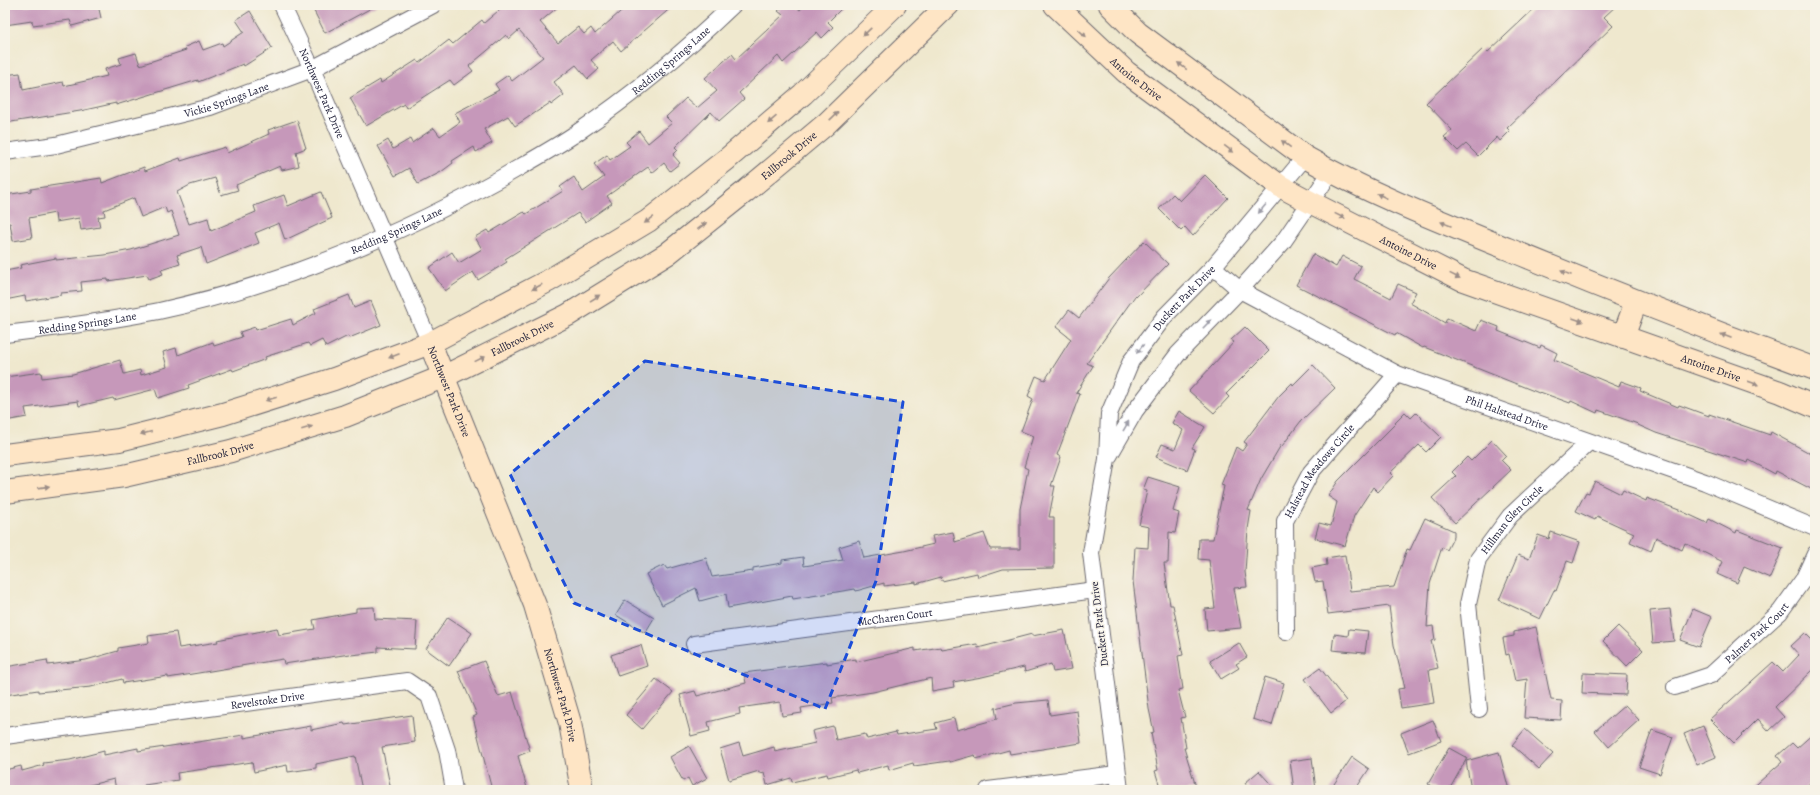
<svg xmlns="http://www.w3.org/2000/svg" width="1820" height="795" font-family="Alegreya,serif">
	<rect width="100%" height="100%" fill="#f7f3e8"/>
	<filter id="ink" filterUnits="userSpaceOnUse"><feTurbulence type="fractalNoise" baseFrequency=".025" numOctaves="2"/><feDisplacementMap in="SourceGraphic" scale="8" xChannelSelector="R" yChannelSelector="G"/><feConvolveMatrix kernelMatrix="1 2 1 2 8 2 1 2 1" color-interpolation-filters="sRGB"/></filter>
	<filter id="wash" filterUnits="userSpaceOnUse"><feTurbulence type="fractalNoise" baseFrequency=".012" numOctaves="4" result="noise"/><feDisplacementMap in="SourceGraphic" scale="16" xChannelSelector="R" yChannelSelector="G"/><feGaussianBlur stdDeviation="0.9" result="paint"/><feColorMatrix in="noise" values="0 0 0 0 0 0 0 0 0 0 0 0 0 0 0 0 0 1.4 0 .05"/><feComposite in="paint" operator="in"/></filter>
	<g filter="url(#wash)">
		<rect width="100%" height="100%" fill="#efe8ce"/>
		<g id="blocks">
			<g fill="#c698ba">
				<polygon points="5,5 98,5 101,18 72,26 70,20 33,25 32,21 5,25"/>
				<polygon points="311,5 377,5 325,33"/>
				<polygon points="505,5 560,5 540,22 558,43 578,27 584,34 591,28 595,34 628,5 674,5 621,51 613,41 591,60 599,69 588,79 576,65 554,82 564,95 551,105 550,103 515,126 508,116 484,129 492,143 476,152 474,147 452,161 453,163 441,172 418,184 409,168 395,176 378,146 388,140 393,149 410,139 412,143 434,128 440,136 460,122 455,113 499,90 495,84 508,75 512,81 543,57 519,30 509,39 506,35 469,66 473,71 454,85 450,80 406,108 404,104 366,126 350,98 380,80 381,83 417,60 419,63 449,40 453,44 482,20 484,23"/>
				<polygon points="784,5 794,5 800,10 805,5 845,5 828,22 833,27 822,38 817,32 783,63 778,56 739,93 744,99 719,121 711,112 675,147 678,150 673,155 680,163 670,171 664,163 652,173 648,167 607,196 612,203 585,222 578,213 505,259 507,262 478,280 473,272 445,291 429,268 452,252 459,263 482,249 475,237 487,230 489,233 524,212 526,214 563,191 560,187 574,177 583,192 604,177 594,164 607,155 610,160 630,146 626,142 639,131 648,143 672,123 666,117 686,98 697,108 717,91 705,78 732,54 736,59 783,15 778,11"/>
				<polygon points="1538,5 1617,5 1604,17 1613,26 1507,128 1510,131 1500,141 1497,137 1478,156 1466,144 1458,151 1444,137 1452,130 1426,103 1484,48 1488,52"/>
				<polygon points="250,11 272,48 244,66 243,64 198,82 198,80 116,105 116,103 80,111 5,123 5,75 20,73 23,90 63,82 64,86 107,76 105,69 121,64 119,58 136,53 140,65 186,50 185,47 199,41 203,50 222,43 223,46 244,32 236,20"/>
				<polygon points="297,120 306,148 296,152 299,166 282,170 280,166 236,185 238,190 221,195 215,178 190,185 177,192 189,224 208,218 211,231 256,212 254,206 284,195 288,206 321,192 332,218 285,240 279,223 255,233 259,243 206,264 201,247 177,255 180,264 161,270 163,274 149,279 147,275 108,281 108,279 81,282 82,291 61,293 61,295 26,301 25,296 5,300 5,271 21,268 20,265 56,258 56,260 105,255 131,250 179,235 171,211 167,213 165,207 141,217 134,198 104,210 105,216 98,217 100,227 81,230 79,218 56,222 55,213 29,218 32,238 13,241 10,223 5,224 5,195 31,191 31,189 101,178 102,183 144,167 145,171 180,158 181,161 225,147 227,153 269,134 268,130"/>
				<polygon points="1205,175 1228,198 1193,236 1185,227 1181,231 1159,209 1173,194 1180,201"/>
				<polygon points="1144,241 1168,264 1136,297 1135,296 1087,363 1093,366 1076,393 1080,394 1057,455 1061,457 1051,486 1055,486 1049,517 1054,517 1054,568 1003,569 978,577 977,573 942,581 941,577 916,584 916,582 884,586 884,583 856,591 855,589 793,599 792,596 728,608 726,594 700,601 696,588 662,605 646,574 664,565 667,569 706,558 712,577 753,571 753,568 782,563 782,560 803,557 804,566 843,560 839,547 859,541 864,558 904,551 934,544 932,536 953,532 955,542 984,533 990,549 1020,549 1020,509 1028,469 1024,467 1033,436 1021,431 1033,399 1028,396 1036,376 1045,380 1071,339 1056,327 1069,310 1079,318 1109,278"/>
				<polygon points="1313,254 1336,267 1342,256 1361,266 1354,279 1391,298 1398,284 1416,292 1410,303 1445,323 1447,318 1476,331 1481,320 1499,327 1498,331 1540,348 1541,345 1557,353 1554,360 1619,387 1621,381 1641,388 1640,391 1678,407 1679,405 1709,416 1709,414 1770,435 1771,432 1815,456 1815,491 1776,471 1775,474 1749,460 1748,463 1656,433 1638,425 1638,424 1598,410 1597,413 1571,401 1570,403 1540,392 1539,393 1424,347 1423,348 1396,333 1395,335 1296,285"/>
				<polygon points="349,295 354,308 371,301 381,325 349,338 348,336 326,347 322,340 310,346 308,343 265,357 266,359 233,371 232,369 188,385 189,388 158,398 155,389 114,400 113,398 79,406 78,401 25,408 27,417 5,421 5,393 8,393 5,377 41,372 42,378 73,374 120,360 124,374 140,370 141,375 167,367 163,352 176,348 178,355 213,342 214,346 242,337 240,332 255,327 256,330 291,319 293,325 316,313 314,309"/>
				<polygon points="1245,327 1269,351 1226,394 1229,397 1214,413 1189,391 1234,342 1231,340"/>
				<polygon points="1313,365 1335,388 1301,421 1282,446 1281,445 1261,479 1248,510 1251,511 1248,529 1245,572 1247,587 1234,588 1241,628 1207,631 1205,609 1215,608 1209,560 1198,559 1199,539 1213,539 1224,486 1221,485 1236,447 1242,451 1247,444 1244,442 1279,396 1292,383 1293,385"/>
				<polygon points="1179,411 1205,427 1192,448 1195,449 1187,470 1156,457 1162,444 1175,449 1183,430 1172,423"/>
				<polygon points="1405,412 1411,418 1416,413 1441,437 1426,452 1419,445 1390,473 1393,476 1378,492 1373,487 1354,516 1345,546 1315,538 1319,523 1331,526 1337,502 1328,496 1338,481 1396,423 1395,422"/>
				<polygon points="1492,440 1506,455 1501,460 1511,470 1455,523 1432,498 1456,476 1452,472 1467,457 1471,461"/>
				<polygon points="1148,477 1180,487 1173,511 1179,513 1175,533 1169,532 1168,563 1164,563 1170,605 1173,605 1183,655 1178,656 1183,689 1178,690 1185,717 1181,718 1186,748 1184,748 1197,790 1161,790 1155,771 1158,770 1151,733 1154,732 1149,709 1133,581 1135,547 1148,548 1149,527 1139,525 1147,491 1143,490"/>
				<polygon points="1595,481 1621,494 1623,490 1646,501 1647,498 1679,510 1707,523 1709,519 1736,533 1737,530 1783,548 1770,578 1744,567 1737,583 1717,574 1723,562 1685,543 1682,550 1656,537 1651,551 1630,542 1634,533 1597,516 1595,520 1576,511 1586,492 1589,493"/>
				<polygon points="1425,518 1454,531 1454,536 1447,550 1442,547 1430,584 1427,627 1433,626 1435,640 1431,641 1438,668 1429,670 1434,703 1401,708 1398,689 1405,688 1394,645 1389,606 1328,614 1323,581 1315,582 1312,568 1327,565 1326,558 1345,555 1350,591 1394,587 1407,549 1410,550"/>
				<polygon points="1551,532 1580,542 1573,563 1567,561 1556,591 1554,590 1540,619 1499,600 1518,555 1529,559 1538,535 1549,539"/>
				<polygon points="625,600 654,618 645,633 616,615"/>
				<polygon points="374,607 375,619 417,621 415,649 378,647 378,652 351,655 350,654 284,664 283,659 168,678 168,676 123,683 122,679 91,687 38,692 38,690 5,695 5,667 47,660 48,665 86,660 118,651 118,648 149,643 148,636 176,632 179,648 218,642 217,640 277,628 279,635 315,629 313,620 356,612 356,608"/>
				<polygon points="1670,609 1674,641 1653,643 1650,611"/>
				<polygon points="1693,609 1712,617 1699,647 1680,640"/>
				<polygon points="448,617 472,633 449,666 426,649"/>
				<polygon points="1618,626 1643,650 1627,666 1603,641"/>
				<polygon points="1536,627 1551,700 1562,701 1561,720 1524,718 1527,679 1515,681 1509,654 1506,655 1503,638 1514,636 1514,632"/>
				<polygon points="1349,629 1368,631 1365,653 1332,650 1334,634 1348,636"/>
				<polygon points="1064,630 1072,669 1053,672 1051,664 1025,672 1024,667 982,677 953,682 954,687 932,691 931,678 873,692 832,698 833,703 801,708 802,713 782,716 780,702 739,708 740,714 708,722 710,731 691,736 680,695 695,691 697,696 746,683 744,673 827,662 827,664 856,659 856,662 915,648 915,651 941,647 942,650 977,644 978,648 1032,634 1032,636"/>
				<polygon points="1805,633 1815,643 1815,668 1775,707 1784,717 1769,731 1758,719 1734,743 1710,719 1773,662 1783,672 1799,655 1791,646"/>
				<polygon points="1239,643 1247,657 1236,664 1239,668 1221,679 1210,661"/>
				<polygon points="641,645 647,666 618,676 611,655"/>
				<polygon points="484,661 498,696 512,692 530,751 518,756 527,788 520,790 492,790 473,717 477,715 458,671"/>
				<polygon points="1320,668 1346,701 1331,713 1305,679"/>
				<polygon points="1583,673 1627,675 1626,695 1582,693"/>
				<polygon points="1265,677 1284,683 1272,725 1253,719"/>
				<polygon points="656,679 673,692 642,729 626,715"/>
				<polygon points="1048,700 1050,715 1077,711 1081,743 1010,754 1009,750 976,759 975,755 950,762 949,761 914,766 913,763 889,770 888,765 857,773 856,770 828,777 827,774 792,782 791,778 767,785 764,772 759,773 759,771 729,780 720,749 739,743 743,756 774,747 775,752 815,743 812,731 833,726 836,740 865,734 867,739 896,732 897,735 937,729 935,723 954,718 957,730 997,719 995,708 1016,703"/>
				<polygon points="1625,705 1639,720 1609,747 1595,731"/>
				<polygon points="412,715 415,742 382,747 391,790 362,790 355,756 316,764 316,768 288,772 287,765 254,772 252,762 177,773 178,780 144,785 145,789 139,790 116,790 114,779 70,790 5,790 5,770 21,766 22,771 44,765 43,763 70,760 104,751 104,755 138,748 138,751 244,735 244,738 311,726 311,730 344,723 345,725"/>
				<polygon points="1433,720 1441,741 1409,753 1401,733"/>
				<polygon points="1703,726 1716,757 1697,765 1684,734"/>
				<polygon points="1525,729 1553,754 1539,769 1512,745"/>
				<polygon points="1652,730 1673,737 1660,774 1639,767"/>
				<polygon points="1815,732 1815,778 1803,790 1750,790 1782,762 1777,756 1792,743 1797,748"/>
				<polygon points="689,746 707,778 692,786 688,778 683,781 670,757"/>
				<polygon points="1449,748 1467,758 1449,790 1438,790 1428,784"/>
				<polygon points="1499,752 1509,790 1471,790 1466,761"/>
				<polygon points="1352,757 1369,769 1355,790 1330,790"/>
				<polygon points="1312,758 1316,790 1294,790 1290,761"/>
				<polygon points="1259,771 1276,790 1250,790 1245,783"/>
			</g>
		</g>
	</g>
	<g filter="url(#ink)">
		<use href="#blocks" fill-opacity="0" stroke="#6a676e" stroke-width="1"/>
		<g fill="none" stroke-linecap="round" stroke-linejoin="round">
			<g stroke="#6a676e" stroke-width="18">
				<g id="street">
					<path id="s1" d="M282,5L312,69L430,343"/>
					<path id="s2" d="M5,152L56,145L210,107L312,69L433,5"/>
					<path id="s3" d="M1213,267L1240,290L1397,374L1705,482L1815,528"/>
					<path id="s4" d="M5,334C56,328 108,321 159,311C278,285 394,238 501,178C527,163 553,149 578,132C633,95 685,51 733,5"/>
					<polyline points="1109,456 1135,411 1178,354 1240,290 1283,242 1331,172"/>
					<path id="s5" d="M1286,632L1285,521L1311,472L1397,374"/>
					<path id="s6" d="M694,644L1095,590"/>
					<path id="s7" d="M1675,687L1711,675L1780,612L1803,580L1815,554"/>
					<path id="s8" d="M1479,709L1468,604L1478,559L1510,516L1589,442"/>
					<path id="s9" d="M5,736L407,681L429,696L447,750L454,790"/>
					<polyline points="988,790 1117,774"/>
					<path id="s10" d="M1120,790L1091,553L1107,459L1109,414L1131,361L1165,316L1213,267L1305,157"/>
				</g>
			</g>
			<g stroke="#6a676e" stroke-width="24">
				<g id="secondary">
					<path id="s11" d="M1055,5L1126,72L1280,186L1310,202L1463,280L1780,392L1815,407"/>
					<path d="M1110,5L1138,33L1305,157C1370,194 1439,221 1508,249C1610,291 1712,331 1815,369"/>
					<polyline points="1623,337 1636,302"/>
					<path id="s12" d="M430,343L535,605L570,723L582,790"/>
					<polyline points="5,455 119,440 223,414 334,379 430,343 548,281 648,221 727,159 803,94 895,5"/>
					<path id="s13" d="M5,492L124,476L231,451L345,416L445,376L568,315L667,254L746,191L826,124L948,5"/>
				</g>
			</g>
			<use href="#street" stroke="#fff" stroke-width="16"/>
			<use href="#secondary" stroke="#fee5c5" stroke-width="22"/>
		</g>
		<defs><path id="oneway-solid" d="M-6-.8H1V-3.2L6.5 0L1 3.2V.8H-6Z"/></defs>
		<g fill="#9b8d87">
			<use href="#oneway-solid" transform="translate(867 32) rotate(136)"/>
			<use href="#oneway-solid" transform="translate(1082 33) rotate(42)"/>
			<use href="#oneway-solid" transform="translate(1182 66) rotate(-143)"/>
			<use href="#oneway-solid" transform="translate(834 116) rotate(-44)"/>
			<use href="#oneway-solid" transform="translate(772 120) rotate(139)"/>
			<use href="#oneway-solid" transform="translate(1286 144) rotate(-143)"/>
			<use href="#oneway-solid" transform="translate(1229 149) rotate(36)"/>
			<use href="#oneway-solid" transform="translate(1382 196) rotate(-155)"/>
			<use href="#oneway-solid" transform="translate(1340 216) rotate(26)"/>
			<use href="#oneway-solid" transform="translate(649 220) rotate(145)"/>
			<use href="#oneway-solid" transform="translate(1446 224) rotate(-158)"/>
			<use href="#oneway-solid" transform="translate(702 226) rotate(-38)"/>
			<use href="#oneway-solid" transform="translate(1566 273) rotate(-158)"/>
			<use href="#oneway-solid" transform="translate(1455 276) rotate(26)"/>
			<use href="#oneway-solid" transform="translate(537 287) rotate(152)"/>
			<use href="#oneway-solid" transform="translate(595 298) rotate(-32)"/>
			<use href="#oneway-solid" transform="translate(1578 320) rotate(20)"/>
			<use href="#oneway-solid" transform="translate(1726 336) rotate(-159)"/>
			<use href="#oneway-solid" transform="translate(394 356) rotate(159)"/>
			<use href="#oneway-solid" transform="translate(480 359) rotate(-26)"/>
			<use href="#oneway-solid" transform="translate(1753 383) rotate(20)"/>
			<use href="#oneway-solid" transform="translate(271 399) rotate(163)"/>
			<use href="#oneway-solid" transform="translate(307 428) rotate(-17)"/>
			<use href="#oneway-solid" transform="translate(146 433) rotate(166)"/>
			<use href="#oneway-solid" transform="translate(44 487) rotate(-8)"/>
		</g>
		<g fill="#9c9ca7">
			<use href="#oneway-solid" transform="translate(1262 209) rotate(130)"/>
			<use href="#oneway-solid" transform="translate(1207 324) rotate(-46)"/>
			<use href="#oneway-solid" transform="translate(1140 349) rotate(128)"/>
			<use href="#oneway-solid" transform="translate(1126 426) rotate(-60)"/>
		</g>
	</g>
	<path fill="#1d4ed8" fill-opacity="0.2" stroke="#1d4ed8" stroke-width="3" stroke-dasharray="8 5" stroke-linejoin="round" d="M645,361L903,402L876,581L825,709L574,603L510,474Z"/>
	<g text-anchor="middle" stroke-width="3" stroke-linejoin="round" paint-order="stroke">
		<g font-size="11" fill="#22223b" stroke="#f7f3e8">
			<text dy="4" stroke="none"><textPath href="#s4" startOffset="731">Redding Springs Lane</textPath></text>
			<text dy="4" stroke="none"><textPath href="#s11" startOffset="110">Antoine Drive</textPath></text>
			<text dy="4" stroke="none"><textPath href="#s1" startOffset="97">Northwest Park Drive</textPath></text>
			<text dy="4" stroke="none"><textPath href="#s2" startOffset="228">Vickie Springs Lane</textPath></text>
			<text dy="4" stroke="none"><textPath href="#s13" startOffset="867">Fallbrook Drive</textPath></text>
			<text dy="4" stroke="none"><textPath href="#s4" startOffset="407">Redding Springs Lane</textPath></text>
			<text dy="4" stroke="none"><textPath href="#s11" startOffset="434">Antoine Drive</textPath></text>
			<text dy="4" stroke="none"><textPath href="#s10" startOffset="519">Duckett Park Drive</textPath></text>
			<text dy="4" stroke="none"><textPath href="#s4" startOffset="83">Redding Springs Lane</textPath></text>
			<text dy="4" stroke="none"><textPath href="#s13" startOffset="543">Fallbrook Drive</textPath></text>
			<text dy="4" stroke="none"><textPath href="#s11" startOffset="758">Antoine Drive</textPath></text>
			<text dy="4" stroke="none"><textPath href="#s12" startOffset="52">Northwest Park Drive</textPath></text>
			<text dy="4" stroke="none"><textPath href="#s3" startOffset="330">Phil Halstead Drive</textPath></text>
			<text dy="4" stroke="none"><textPath href="#s13" startOffset="219">Fallbrook Drive</textPath></text>
			<text dy="4" stroke="none"><textPath href="#s5" startOffset="172">Halstead Meadows Circle</textPath></text>
			<text dy="4" stroke="none"><textPath href="#s8" startOffset="204">Hillman Glen Circle</textPath></text>
			<text dy="4" stroke="none"><textPath href="#s6" startOffset="203">McCharen Court</textPath></text>
			<text transform="translate(1099 624) rotate(-97)" y="4">Duckett Park Drive</text>
			<text dy="4" stroke="none"><textPath href="#s7" startOffset="100">Palmer Park Court</textPath></text>
			<text dy="4" stroke="none"><textPath href="#s12" startOffset="376">Northwest Park Drive</textPath></text>
			<text dy="4" stroke="none"><textPath href="#s9" startOffset="265">Revelstoke Drive</textPath></text>
		</g>
	</g>
	<rect width="1820" height="795" fill="none" stroke="#f7f3e8" stroke-width="20"/>
</svg>
